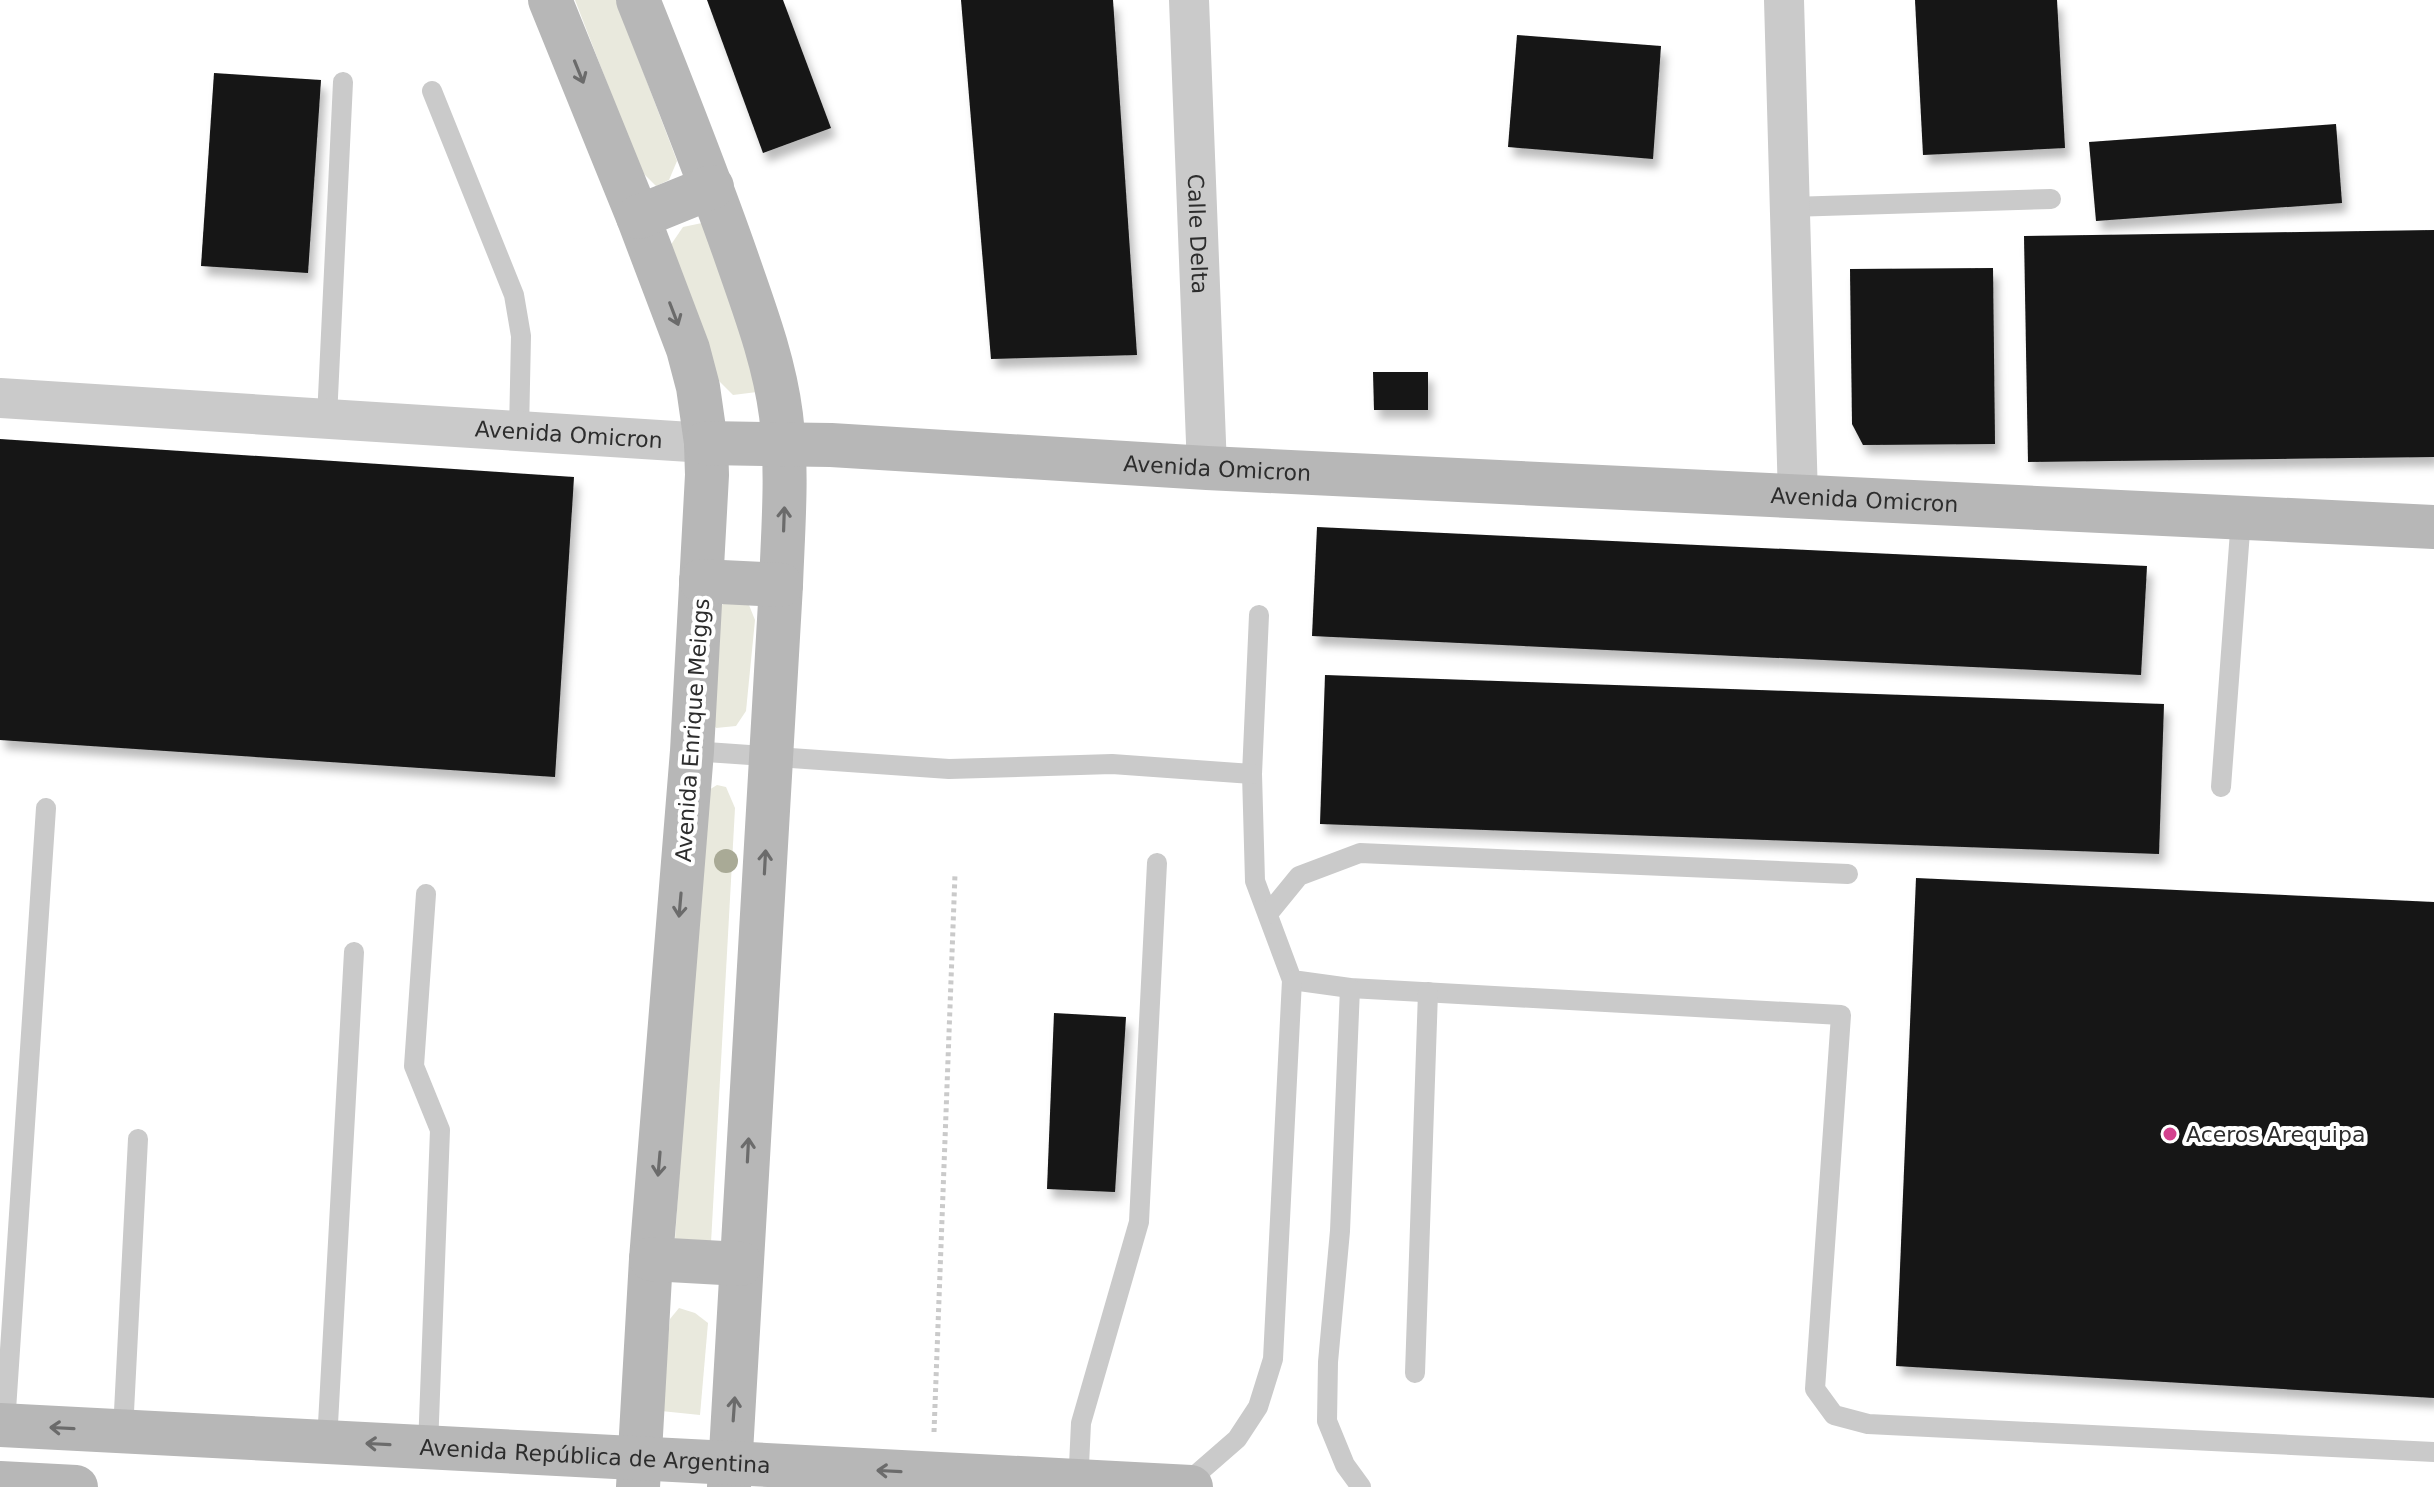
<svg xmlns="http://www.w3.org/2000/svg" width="2434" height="1487" font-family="'DejaVu Sans',sans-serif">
	<defs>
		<filter id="shadow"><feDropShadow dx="5" dy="9" stdDeviation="4" flood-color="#0004"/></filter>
	</defs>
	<rect width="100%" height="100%" fill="#fff"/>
	<g fill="#e9e9dd">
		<polygon points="575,0 616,0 677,161 669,180 656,186 641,171"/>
		<polygon points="702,223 758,353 757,392 733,395 713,375 668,249 683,227"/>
		<polygon points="730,597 747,600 755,620 746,711 736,726 716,728 704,710 711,616"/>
		<polygon points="717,785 726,787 735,808 711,1243 675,1240 704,793"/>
		<polygon points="679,1308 695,1313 708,1323 700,1415 661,1411 670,1319"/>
	</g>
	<g fill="#141414" filter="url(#shadow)">
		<polygon points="707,0 783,0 831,128 763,153"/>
		<polygon points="961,0 1113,0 1137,355 991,359"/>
		<polygon points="1915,0 2057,0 2065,148 1923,155"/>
		<polygon points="1517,35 1661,46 1653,159 1508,147"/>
		<polygon points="214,73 321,80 308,273 201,266"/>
		<polygon points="2336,124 2342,203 2096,221 2089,142"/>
		<polygon points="2434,230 2434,457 2028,462 2024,236"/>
		<polygon points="1993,268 1995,444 1863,445 1852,424 1850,269"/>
		<polygon points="1373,372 1428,372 1428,410 1374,410"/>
		<polygon points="0,439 574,477 555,777 0,740"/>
		<polygon points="1317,527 2147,566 2141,675 1312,636"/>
		<polygon points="1325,675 2164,704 2159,854 1320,824"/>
		<polygon points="1916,878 2434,902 2434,1398 1896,1366"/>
		<polygon points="1054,1013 1126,1017 1115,1192 1047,1189"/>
	</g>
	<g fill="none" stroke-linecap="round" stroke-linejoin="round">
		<polyline stroke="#cacaca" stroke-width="5" stroke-dasharray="4 4" stroke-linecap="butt" points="934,1432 955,874"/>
		<g stroke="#cacaca" stroke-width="20">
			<polyline points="432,91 514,295 521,336 519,431"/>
			<polyline points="1790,207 2051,199"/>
			<polyline points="327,418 343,82"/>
			<polyline points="1259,615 1252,774 1255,881 1292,980 1350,988 1841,1015 1815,1389 1834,1415 1868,1424 2434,1452"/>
			<polyline points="692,751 949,769 1112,764 1252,774"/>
			<polyline points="2221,787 2241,518"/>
			<polyline points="426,894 414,1066 440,1130 428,1447"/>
			<polyline points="1268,914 1299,876 1360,853 1848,874"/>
			<polyline points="1350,988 1340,1231 1328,1362 1327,1421 1345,1465 1361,1487"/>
			<polyline points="1415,1373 1428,992"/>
			<polyline points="5,1425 46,808"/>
			<polyline points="123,1431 138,1139"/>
			<polyline points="327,1442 354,952"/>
			<polyline points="1183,1486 1237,1439 1258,1407 1273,1359 1292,980"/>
			<polyline points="1078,1487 1081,1423 1139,1222 1157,863"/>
		</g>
		<g stroke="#cacaca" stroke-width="40">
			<path id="s1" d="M1189,0L1207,468"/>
			<polyline points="1784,0 1798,498"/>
			<path id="s2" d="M0,398L706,443"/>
		</g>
		<g stroke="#b7b7b7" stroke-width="44">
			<polyline points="550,0 638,217 688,349 698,387 706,443 707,475 692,751 651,1259 638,1487"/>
			<path d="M638,0C672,85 706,170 736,256C754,308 774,360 781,415C788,471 783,529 781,585L729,1487"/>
			<polyline points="638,217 712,187"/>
			<path id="s3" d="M706,443L831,445L1207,468L2434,527"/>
			<polyline points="701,581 781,585"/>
			<polyline points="651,1259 741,1264"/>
			<path id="s4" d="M0,1425L1191,1487"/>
			<polyline points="0,1483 76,1487"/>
		</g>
	</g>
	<circle fill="#a9aa96" cx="726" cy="861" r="12"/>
	<defs><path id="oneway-shaft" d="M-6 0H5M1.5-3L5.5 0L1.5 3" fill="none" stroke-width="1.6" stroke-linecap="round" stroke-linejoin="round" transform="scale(2)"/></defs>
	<g stroke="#6b6b6b">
		<use href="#oneway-shaft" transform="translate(579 72) rotate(68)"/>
		<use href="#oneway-shaft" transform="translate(674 314) rotate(69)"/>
		<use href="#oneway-shaft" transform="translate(784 519) rotate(-88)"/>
		<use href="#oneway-shaft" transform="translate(765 862) rotate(-87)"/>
		<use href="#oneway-shaft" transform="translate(680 905) rotate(95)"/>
		<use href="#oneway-shaft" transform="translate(748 1150) rotate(-87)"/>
		<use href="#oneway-shaft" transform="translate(659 1164) rotate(95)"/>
		<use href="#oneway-shaft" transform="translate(734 1409) rotate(-86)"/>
		<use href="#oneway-shaft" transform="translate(62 1428) rotate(-177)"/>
		<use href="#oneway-shaft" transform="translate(378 1444) rotate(-177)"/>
		<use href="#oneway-shaft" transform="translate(889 1471) rotate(-177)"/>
	</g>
	<circle fill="#d3418e" stroke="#fff" stroke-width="3" cx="2170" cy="1134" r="8"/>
	<g text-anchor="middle" stroke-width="8" stroke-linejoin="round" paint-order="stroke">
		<g font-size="22" fill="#2d2d2d" stroke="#fff">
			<text dy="8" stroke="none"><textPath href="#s1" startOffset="234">Calle Delta</textPath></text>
			<text dy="8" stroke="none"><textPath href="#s2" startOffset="570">Avenida Omicron</textPath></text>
			<text dy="8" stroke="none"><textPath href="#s3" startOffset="512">Avenida Omicron</textPath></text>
			<text dy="8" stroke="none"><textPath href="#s3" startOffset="1160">Avenida Omicron</textPath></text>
			<text transform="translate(692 730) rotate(-86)" y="8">Avenida Enrique Meiggs</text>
			<text dy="8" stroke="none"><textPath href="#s4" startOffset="596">Avenida República de Argentina</textPath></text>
		</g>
		<g font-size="22" fill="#2d2d2d" stroke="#fff" text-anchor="start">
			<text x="2186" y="1142">Aceros Arequipa</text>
		</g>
	</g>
</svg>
